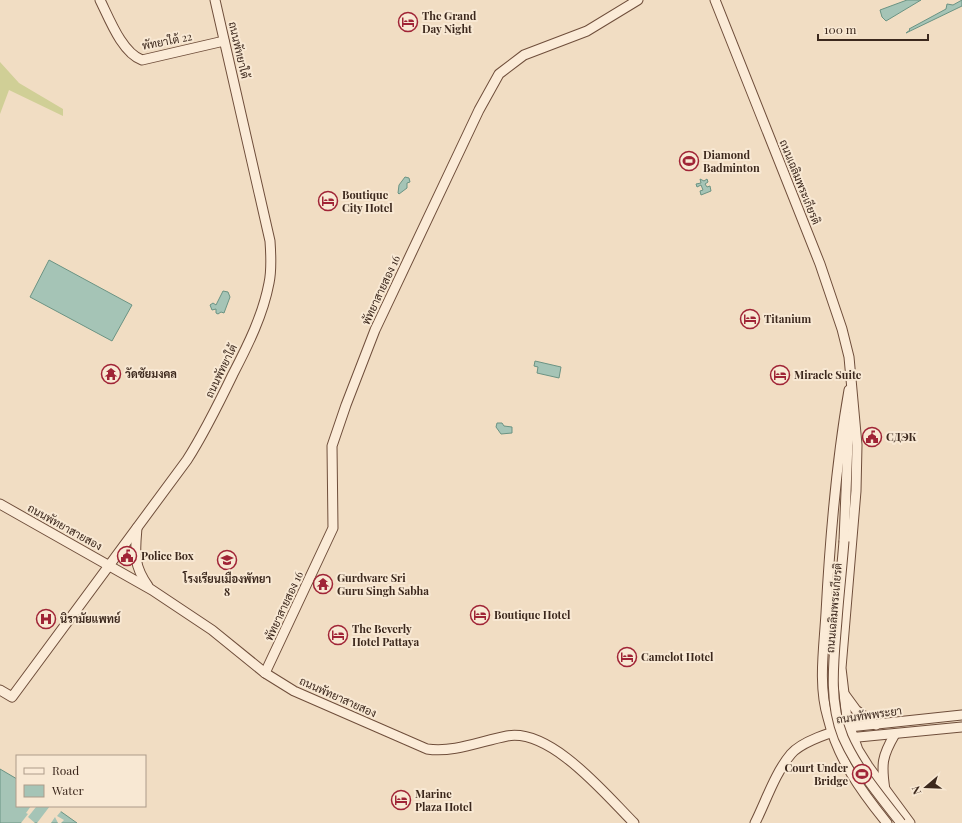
<svg xmlns="http://www.w3.org/2000/svg" width="962" height="823" font-family="'Playfair Display',Sarabun,serif">
	<rect width="100%" height="100%" fill="#f1ddc3"/>
	<polygon fill="#d0cf96" points="0,62 19,83 63,109 63,116 9,90 0,114"/>
	<g fill="#a5c4b6" stroke="#6b9383">
		<polygon points="907,0 921,0 886,21 882,17 880,10"/>
		<polygon points="962,0 962,6 906,33 910,30 909,29 946,9 947,4 953,5"/>
		<polygon points="405,177 409,178 410,182 407,183 407,188 399,194 398,193 399,185"/>
		<polygon points="700,179 704,181 707,179 708,182 705,184 707,187 710,186 711,191 701,195 700,191 703,190 701,185 697,187 696,184 701,183"/>
		<polygon points="49,260 132,305 112,341 30,297"/>
		<polygon points="223,291 228,292 230,297 224,313 221,312 218,314 216,313 216,309 212,310 210,305 213,303 216,305"/>
		<polygon points="535,361 561,367 559,378 537,373 538,367 534,366"/>
		<polygon points="497,423 502,423 504,426 512,427 512,433 501,434 496,427"/>
		<polygon points="0,769 17,779 17,806 53,806 77,823 0,823"/>
	</g>
	<g fill="#f1ddc3">
		<polygon points="31,806 36,807 28,817 35,823 21,823 28,814 26,813"/>
		<polygon points="50,806 57,806 62,810 57,816 64,820 61,823 58,823 55,817 51,823 37,823"/>
	</g>
	<g fill="none" stroke-linecap="round" stroke-linejoin="round">
		<g stroke="#6f4e3b" stroke-width="11">
			<g id="secondary">
				<path d="M100,0C109,18 122,53 142,60L224,41"/>
				<polyline points="715,0 820,264 842,329 849,357 857,445 856,491 841,668 847,719 858,750 868,766 910,823"/>
				<path d="M849,390C836,464 830,538 826,613C824,648 818,685 828,718C838,759 861,791 887,823"/>
				<path d="M0,504L152,590L212,630L265,673L294,691L427,749C454,753 481,741 507,736C551,728 606,795 634,823"/>
				<path d="M137,528C135,552 133,565 148,586"/>
				<polyline points="844,541 849,417"/>
				<polyline points="265,673 333,528 332,446 346,405 375,330 479,110 499,74 524,55 587,31 638,0"/>
				<path d="M0,690L12,697L187,460C205,432 219,403 233,374C248,345 263,315 269,283C272,269 271,255 270,241L215,0"/>
				<polyline points="845,695 856,710 876,725"/>
				<polyline points="848,738 962,727"/>
				<path d="M885,790C881,764 882,756 895,734"/>
				<path d="M755,823C766,801 775,773 791,754C802,741 832,732 849,727L962,715"/>
			</g>
		</g>
		<use href="#secondary" stroke="#fbebd7" stroke-width="9"/>
		<g stroke="#6f4e3b" stroke-width="11" stroke-linecap="butt">
			<path id="secondary-bridge" d="M844,541C842,567 839,593 837,620C834,658 828,700 843,737C857,769 880,796 901,823"/>
		</g>
		<use href="#secondary-bridge" stroke="#fbebd7" stroke-width="9"/>
	</g>
	<defs>
		<g id="hotel-ring" transform="scale(1)"><circle r="9.5" fill="#f8e8d3" stroke="#a02436" stroke-width="1.5"/><path d="M-6-4.5h1.5V1H6V5H4.5V3h-9V5H-6ZM-4 0a1.8 1.8 0 1 1 3.6 0ZM.5 0V-2.5h3Q6-2.5 6 0Z" fill="#a02436"/></g>
		<g id="stadium-ring" transform="scale(1)"><circle r="9.5" fill="#f8e8d3" stroke="#a02436" stroke-width="1.5"/><path d="M0-5a6.5 5 0 1 0 0 10a6.5 5 0 1 0 0-10ZM-3.5-1.8h7v3.6h-7Z" fill="#a02436"/></g>
		<g id="temple-ring" transform="scale(1)"><circle r="9.5" fill="#f8e8d3" stroke="#a02436" stroke-width="1.5"/><path d="M0-6L5-2H3V0L6.5 2.5H4V6H1.5V3h-3V6H-4V2.5H-6.5L-3 0V-2H-5Z" fill="#a02436"/></g>
		<g id="civic-ring" transform="scale(1)"><circle r="9.5" fill="#f8e8d3" stroke="#a02436" stroke-width="1.5"/><path d="M-.6-6.5H3V-4.5H.6V-3L4-1V1h2V6H-6V1h2V-1L-.6-3ZM-1.2 2.5V6h2.4V2.5Z" fill="#a02436"/></g>
		<g id="school-ring" transform="scale(1)"><circle r="9.5" fill="#f8e8d3" stroke="#a02436" stroke-width="1.5"/><path d="M0-5L7-2L0 1L-7-2ZM-4 1L0 2.5L4 1V4Q0 6-4 4Z" fill="#a02436"/></g>
		<g id="hospital-ring" transform="scale(1)"><circle r="9.5" fill="#f8e8d3" stroke="#a02436" stroke-width="1.5"/><path d="M-5-5h3v3.5h4V-5h3V5h-3V1.5h-4V5h-3Z" fill="#a02436"/></g>
	</defs>
	<g fill-rule="evenodd">
		<use href="#hotel-ring" x="408" y="22"/>
		<use href="#stadium-ring" x="689" y="161"/>
		<use href="#hotel-ring" x="328" y="201"/>
		<use href="#hotel-ring" x="750" y="319"/>
		<use href="#temple-ring" x="111" y="374"/>
		<use href="#hotel-ring" x="780" y="375"/>
		<use href="#civic-ring" x="872" y="437"/>
		<use href="#civic-ring" x="127" y="556"/>
		<use href="#school-ring" x="227" y="560"/>
		<use href="#temple-ring" x="323" y="584"/>
		<use href="#hotel-ring" x="480" y="615"/>
		<use href="#hospital-ring" x="46" y="619"/>
		<use href="#hotel-ring" x="338" y="635"/>
		<use href="#hotel-ring" x="627" y="657"/>
		<use href="#stadium-ring" x="862" y="774"/>
		<use href="#hotel-ring" x="401" y="800"/>
	</g>
	<g text-anchor="middle" stroke-width="4" stroke-linejoin="round" paint-order="stroke">
		<g font-size="11" font-weight="bold" fill="#3c281d" stroke="#f8e8d3" text-anchor="start">
			<text x="422" y="20">The Grand<tspan x="422" dy="13">Day Night</tspan></text>
			<text x="703" y="159">Diamond<tspan x="703" dy="13">Badminton</tspan></text>
			<text x="342" y="199">Boutique<tspan x="342" dy="13">City Hotel</tspan></text>
			<text x="764" y="323">Titanium</text>
			<text x="125" y="378">วัดชัยมงคล</text>
			<text x="794" y="379">Miracle Suite</text>
			<text x="886" y="441">СДЭК</text>
			<text x="141" y="560">Police Box</text>
			<text x="337" y="582">Gurdware Sri<tspan x="337" dy="13">Guru Singh Sabha</tspan></text>
			<text x="227" y="583" text-anchor="middle">โรงเรียนเมืองพัทยา<tspan x="227" dy="13">8</tspan></text>
			<text x="494" y="619">Boutique Hotel</text>
			<text x="60" y="623">นิรามัยแพทย์</text>
			<text x="352" y="633">The Beverly<tspan x="352" dy="13">Hotel Pattaya</tspan></text>
			<text x="641" y="661">Camelot Hotel</text>
			<text x="848" y="772" text-anchor="end">Court Under<tspan x="848" dy="13">Bridge</tspan></text>
			<text x="415" y="798">Marine<tspan x="415" dy="13">Plaza Hotel</tspan></text>
		</g>
		<g font-size="11" fill="#3c281d" stroke="#f8e8d3">
			<text transform="translate(167 41) rotate(-11)" y="4">พัทยาใต้ 22</text>
			<text transform="translate(239 50) rotate(77)" y="4">ถนนพัทยาใต้</text>
			<text transform="translate(800 182) rotate(68)" y="4">ถนนเฉลิมพระเกียรติ</text>
			<text transform="translate(381 290) rotate(-65)" y="4">พัทยาสายสอง 16</text>
			<text transform="translate(221 371) rotate(-64)" y="4">ถนนพัทยาใต้</text>
			<text transform="translate(65 527) rotate(29)" y="4">ถนนพัทยาสายสอง</text>
			<text transform="translate(284 606) rotate(-65)" y="4">พัทยาสายสอง 16</text>
			<text transform="translate(834 608) rotate(-85)" y="4">ถนนเฉลิมพระเกียรติ</text>
			<text transform="translate(338 697) rotate(24)" y="4">ถนนพัทยาสายสอง</text>
			<text transform="translate(869 715) rotate(-8)" y="4">ถนนทัพพระยา</text>
		</g>
	</g>
	<rect x="16" y="755" width="130" height="52" fill="#f8e8d3" stroke="#ad9b8a"/>
	<rect x="24" y="768" width="20" height="6" fill="#fbebd7" stroke="#ad9b8a"/>
	<text x="52" y="775" font-size="12" fill="#3c281d">Road</text>
	<rect x="24" y="785" width="20" height="12" fill="#a5c4b6" stroke="#ad9b8a"/>
	<text x="52" y="795" font-size="12" fill="#3c281d">Water</text>
	<g transform="translate(926 787) rotate(251)" stroke="#f8e8d3" stroke-width="3" paint-order="stroke">
	<path d="M0-3L7 15L0 10L-7 15Z" fill="#3c281d"/>
	<text y="-6" font-size="11" font-weight="bold" text-anchor="middle" fill="#3c281d">N</text>
	</g>
	<path d="M818 34v6h110v-6" fill="none" stroke="#3c281d" stroke-width="2"/>
	<text x="824" y="34" font-size="12" fill="#3c281d" stroke="#f8e8d3" stroke-width="3" paint-order="stroke">100 m</text>
</svg>
